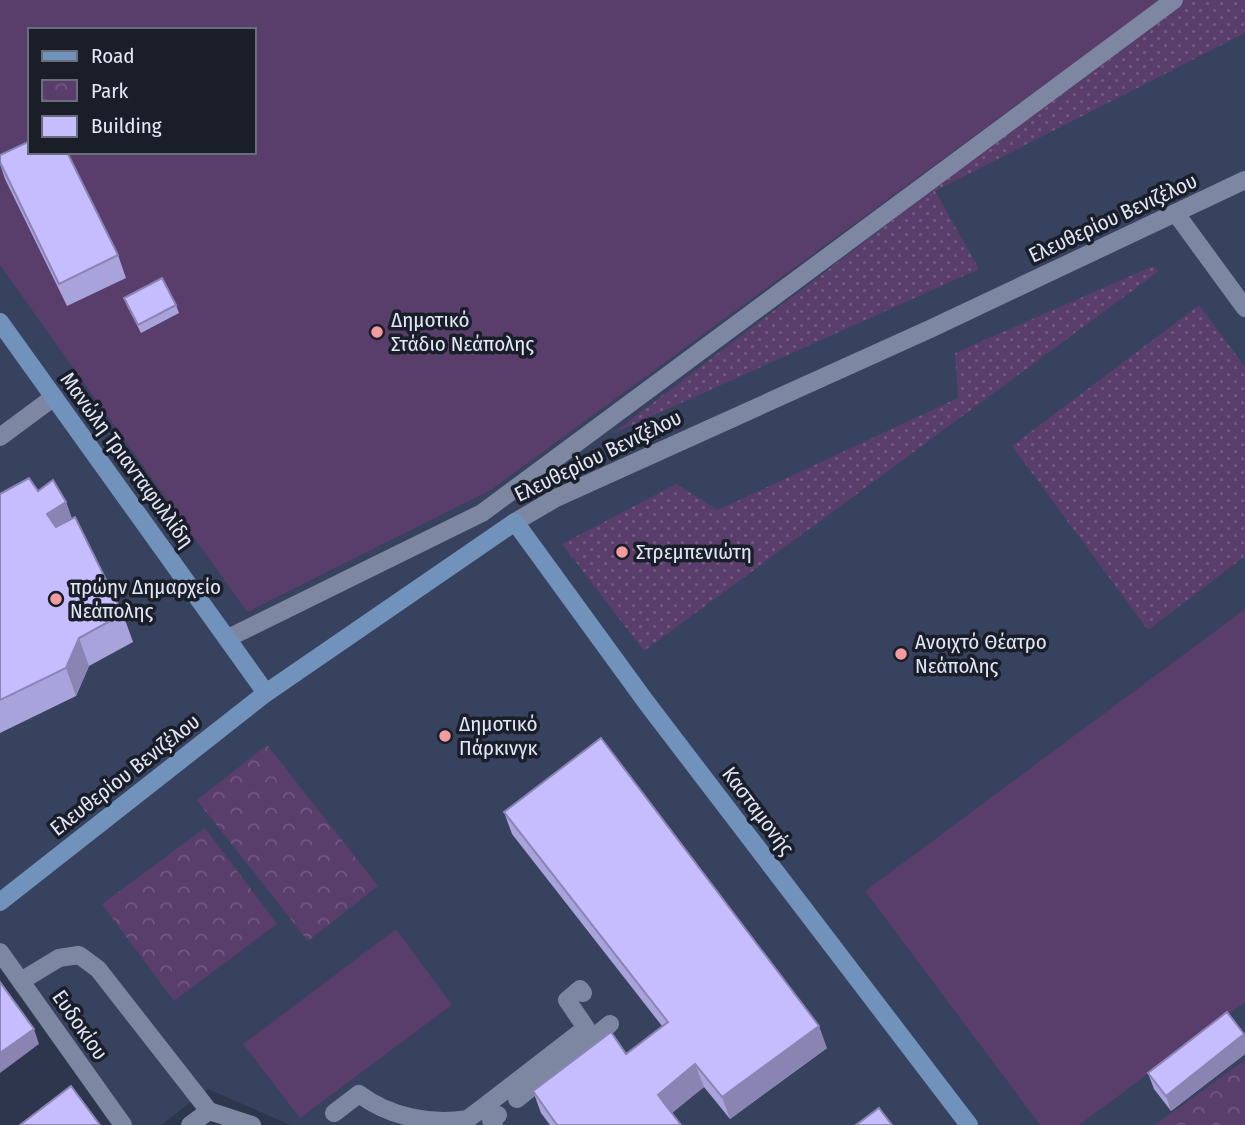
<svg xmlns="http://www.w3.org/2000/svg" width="1245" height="1125" font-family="'Fira Sans Condensed',sans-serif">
	<defs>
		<pattern id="grass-dots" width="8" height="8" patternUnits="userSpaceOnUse" patternTransform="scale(1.75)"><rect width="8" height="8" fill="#593d6b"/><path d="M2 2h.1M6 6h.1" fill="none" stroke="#715981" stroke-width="1.8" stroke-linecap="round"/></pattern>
		<pattern id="park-crowns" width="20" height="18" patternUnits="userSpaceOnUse" patternTransform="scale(1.75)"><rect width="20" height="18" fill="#593d6b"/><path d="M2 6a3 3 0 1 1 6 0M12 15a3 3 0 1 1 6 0" fill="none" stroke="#715981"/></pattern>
	</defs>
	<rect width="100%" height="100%" fill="#2e364d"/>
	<path fill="#37425e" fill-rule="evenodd" d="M0,0H1245V1125H290L208,1089L161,1125H123L0,952ZM30,30H254V152H30Z"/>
	<g fill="url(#grass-dots)">
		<polygon points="1182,0 1245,0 1245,33 935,191 979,269 612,434"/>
		<polygon points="1153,266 1159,271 644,651 562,544 676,484 718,510 958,398 955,353"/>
		<polygon points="1199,305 1245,367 1245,556 1148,630 1012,446"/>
	</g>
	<g fill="url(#park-crowns)">
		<polygon points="267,745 378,886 308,941 197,800"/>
		<polygon points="205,828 277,924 174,1001 102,904"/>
		<polygon points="1245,1060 1245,1125 1155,1125"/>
	</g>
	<g fill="#593d6b" fill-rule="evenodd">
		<path d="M0,0H1160L491,490L247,612L0,265ZM30,30H254V152H30Z"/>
		<polygon points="1245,609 1245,1002 1079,1125 1040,1125 865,891"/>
		<polygon points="396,929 452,1005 300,1118 243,1044"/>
	</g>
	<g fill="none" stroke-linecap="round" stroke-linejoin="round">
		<polyline stroke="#7d87a2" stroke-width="18" points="21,981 59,958 79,955 98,969 209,1111"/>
		<g stroke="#7d87a2" stroke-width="18">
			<polyline points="1177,215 1245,308"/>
			<polyline points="0,437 54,397"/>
			<polyline points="515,522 556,498 930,329 1245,180"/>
			<polyline points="228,638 482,513 1174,0"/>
			<polyline points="0,952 123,1125"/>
			<polyline points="517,1099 610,1024"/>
			<path d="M334,1113L359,1094C390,1117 430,1125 468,1119L586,1028L567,1000L580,989L583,993"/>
			<polyline points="190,1125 209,1111 252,1125"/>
			<polyline points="494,1125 491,1120 498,1115"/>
		</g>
		<g stroke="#7192ba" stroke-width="18">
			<polyline points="0,322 266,693"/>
			<polyline points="0,902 266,693 515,522 646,702 969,1125"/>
		</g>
	</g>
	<g fill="#a9a3db">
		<polygon points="0,155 118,255 126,278 67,306 5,179 0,164"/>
		<polygon points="124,298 176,305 179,313 141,333 127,306"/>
		<polygon points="38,491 66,502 72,519 123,614 133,642 89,666 76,696 0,733 0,494"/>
		<polygon points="504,812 827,1048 730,1119 704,1087 671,1113 681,1125 550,1125 541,1113 533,1091 626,1054 662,1026 512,834"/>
		<polygon points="1244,1034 1245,1037 1245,1054 1171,1111 1154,1089 1148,1073"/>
	</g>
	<g fill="#8a84b2">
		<polygon points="66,502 76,530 58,542 47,514"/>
		<polygon points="79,638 89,666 76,696 66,668"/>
		<polygon points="819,1026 827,1048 730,1119 722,1097"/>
		<polygon points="34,1029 39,1044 0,1073 0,1053"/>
		<polygon points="1244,1034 1245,1037 1245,1054 1171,1111 1166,1096"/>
		<polygon points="695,1064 704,1087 666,1118 658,1095"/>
	</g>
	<g fill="#c5bdff" stroke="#8a84b2" stroke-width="2">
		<polygon points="30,141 30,152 67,152 118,255 59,284 0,162 0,155"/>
		<polygon points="162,278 176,305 138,325 124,298"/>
		<polygon points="29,478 38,491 53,480 66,502 47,514 56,527 75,517 123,614 79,638 66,668 0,700 0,494"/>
		<polygon points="601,738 819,1026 722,1097 695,1064 658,1095 681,1125 557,1125 533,1091 611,1032 626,1054 668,1022 504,812"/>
		<polygon points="0,982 34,1029 0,1053"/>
		<polygon points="1227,1012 1244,1034 1166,1096 1148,1073"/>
		<polygon points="71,1086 100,1125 20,1125"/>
		<polygon points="879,1108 892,1125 856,1125"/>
	</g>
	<g fill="#f49b9f" stroke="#1a1e28" stroke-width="2.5">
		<circle cx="377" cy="332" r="7"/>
		<circle cx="622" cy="552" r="7"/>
		<circle cx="56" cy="599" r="7"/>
		<circle cx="901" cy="654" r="7"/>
		<circle cx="445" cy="736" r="7"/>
	</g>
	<g text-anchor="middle" stroke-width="7" stroke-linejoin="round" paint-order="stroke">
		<g font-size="21" fill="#e1e7f6" stroke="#1a1e28">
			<text transform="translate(1113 218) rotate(-25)" y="7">Ελευθερίου Βενιζέλου</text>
			<text transform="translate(598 456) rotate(-26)" y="7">Ελευθερίου Βενιζέλου</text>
			<text transform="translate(127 460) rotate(54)" y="7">Μανώλη Τριανταφυλλίδη</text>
			<text transform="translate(125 775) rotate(-38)" y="7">Ελευθερίου Βενιζέλου</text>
			<text transform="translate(758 811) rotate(53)" y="7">Κασταμονής</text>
			<text transform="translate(80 1025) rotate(55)" y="7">Ευδοκίου</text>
		</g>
		<g font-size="21" fill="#e1e7f6" stroke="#1a1e28" text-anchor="start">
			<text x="391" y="327">Δημοτικό<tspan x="391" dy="24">Στάδιο Νεάπολης</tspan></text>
			<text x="636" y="559">Στρεμπενιώτη</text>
			<text x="70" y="594">πρώην Δημαρχείο<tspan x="70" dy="24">Νεάπολης</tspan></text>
			<text x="915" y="649">Ανοιχτό Θέατρο<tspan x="915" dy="24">Νεάπολης</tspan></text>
			<text x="459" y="731">Δημοτικό<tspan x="459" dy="24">Πάρκινγκ</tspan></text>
		</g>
	</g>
	<rect x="28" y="28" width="228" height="126" fill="#1a1e28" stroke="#6a6e7a" stroke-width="2"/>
	<rect x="42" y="51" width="35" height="10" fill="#7192ba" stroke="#6a6e7a" stroke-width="2"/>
	<text x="91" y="63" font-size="21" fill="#e1e7f6">Road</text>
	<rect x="42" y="80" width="35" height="21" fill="url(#park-crowns)" stroke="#6a6e7a" stroke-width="2"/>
	<text x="91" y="98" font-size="21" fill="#e1e7f6">Park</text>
	<rect x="42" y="116" width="35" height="21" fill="#c5bdff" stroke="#6a6e7a" stroke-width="2"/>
	<text x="91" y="133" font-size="21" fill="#e1e7f6">Building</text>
</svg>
